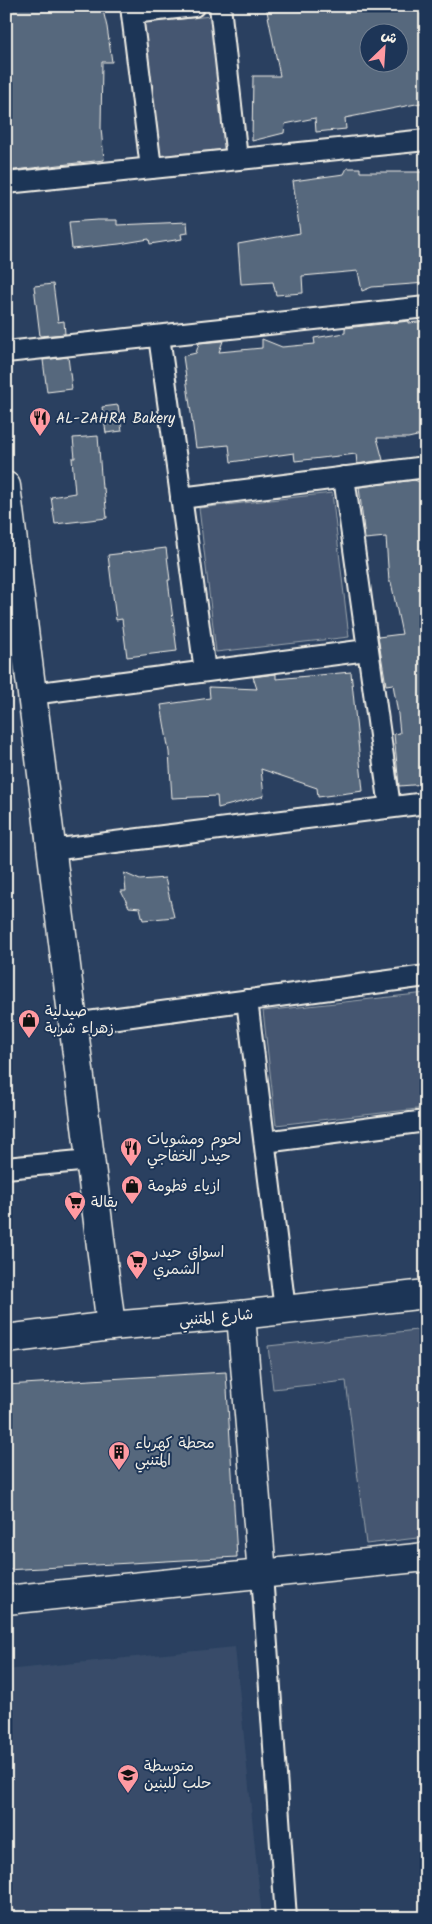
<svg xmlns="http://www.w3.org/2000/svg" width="432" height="1924" font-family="Kalam,'Playpen Sans Arabic',sans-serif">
	<rect width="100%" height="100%" fill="#2a4060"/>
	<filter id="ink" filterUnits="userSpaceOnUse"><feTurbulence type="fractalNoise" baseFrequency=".02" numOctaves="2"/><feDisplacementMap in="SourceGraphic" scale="10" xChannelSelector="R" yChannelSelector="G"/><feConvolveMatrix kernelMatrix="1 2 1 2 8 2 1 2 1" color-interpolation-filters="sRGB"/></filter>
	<g filter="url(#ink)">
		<polygon fill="#374c69" points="235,1647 262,1918 6,1918 6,1670"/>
		<g fill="#445771" stroke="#9ca4ac">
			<polygon points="211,16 225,149 158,156 144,23"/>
			<polygon points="332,493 349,637 216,652 199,508"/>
			<polygon points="426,993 426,1108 276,1125 263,1011"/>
			<polygon points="426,1329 426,1537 366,1544 346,1381 273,1389 268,1346"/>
		</g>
		<g fill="#56677d" stroke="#f4f1e8" fill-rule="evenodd">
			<polygon points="6,6 102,6 107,27 112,62 102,62 101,128 104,160 6,171"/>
			<path d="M266,6L302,11H345L365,6H426V102L345,118L346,129L316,132L315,118L285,124L284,133L252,141L253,76H280ZM370,32H400V62H370Z"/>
			<polygon points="347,168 360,168 360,172 426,172 426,283 372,287 362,291 358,271 302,276 303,293 276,295 273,282 241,284 238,244 300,233 293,181 344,174"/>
			<polygon points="97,220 117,220 117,225 187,222 188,233 181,234 182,239 150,244 149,239 119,244 72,249 69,222"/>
			<polygon points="53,284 58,322 64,321 65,334 40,336 34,286"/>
			<polygon points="409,321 409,323 426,321 426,434 408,438 377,438 383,460 357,464 356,454 295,461 294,453 231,462 229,445 196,448 183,356 196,353 199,343 223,341 219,352 262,348 262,339 282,347 315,344 314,338 345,333 345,328"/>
			<polygon points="68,357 72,389 47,392 43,360"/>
			<polygon points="118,405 122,431 106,433 102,407"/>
			<polygon points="98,436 102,488 104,488 107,518 55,524 51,497 75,493 72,458 75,458 73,438"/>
			<polygon points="414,480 426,484 426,784 399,786 394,734 400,733 398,714 393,684 386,685 378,637 402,634 391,582 389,582 386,537 365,539 359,487"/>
			<polygon points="166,548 170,580 168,580 177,651 127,657 122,619 116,620 108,555"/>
			<polygon points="351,672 363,791 318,797 317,788 261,769 264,796 218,808 217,796 172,798 169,752 161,705 210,698 209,687 257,689 253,677 276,674 276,679"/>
			<polygon points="124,873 140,880 165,878 174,917 143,920 140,908 129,907 121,891 126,891"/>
			<polygon points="226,1372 237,1557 6,1570 6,1385"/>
		</g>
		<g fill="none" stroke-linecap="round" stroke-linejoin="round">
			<g stroke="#f4f1e8" stroke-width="24">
				<g id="street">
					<polyline points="131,6 151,168"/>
					<polyline points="220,6 237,159"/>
					<polyline points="132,13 194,6"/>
					<polyline points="6,183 426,140"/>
					<polyline points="159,336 205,671"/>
					<polyline points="6,352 426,307"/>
					<polyline points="344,477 390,807"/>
					<polyline points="181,498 426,467"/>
					<polyline points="32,694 367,650"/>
					<polyline points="51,850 426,803"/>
					<polyline points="247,1000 285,1310"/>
					<polyline points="73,1024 426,976"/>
					<polyline points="265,1142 426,1121"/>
					<polyline points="6,1168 90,1160"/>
					<polyline points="262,1574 286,1918"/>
				</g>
			</g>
			<g stroke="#f4f1e8" stroke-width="31">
				<g id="secondary">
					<polyline points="6,486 111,1326"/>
					<polyline points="241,1315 262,1574"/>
					<polyline points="6,1339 111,1326 241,1315 426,1294"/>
					<polyline points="6,1600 426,1557"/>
				</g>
			</g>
			<use href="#street" stroke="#1d3557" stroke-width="20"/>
			<use href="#secondary" stroke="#1d3557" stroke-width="28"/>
		</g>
	</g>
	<defs>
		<g id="restaurant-pin" transform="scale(1.125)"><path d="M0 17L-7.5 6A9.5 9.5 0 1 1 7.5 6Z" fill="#ff9aa2" stroke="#1d3557"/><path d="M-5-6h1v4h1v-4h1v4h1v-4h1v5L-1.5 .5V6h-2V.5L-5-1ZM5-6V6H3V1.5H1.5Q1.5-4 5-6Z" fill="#111"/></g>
		<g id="shop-pin" transform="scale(1.125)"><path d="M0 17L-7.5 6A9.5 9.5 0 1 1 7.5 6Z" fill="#ff9aa2" stroke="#1d3557"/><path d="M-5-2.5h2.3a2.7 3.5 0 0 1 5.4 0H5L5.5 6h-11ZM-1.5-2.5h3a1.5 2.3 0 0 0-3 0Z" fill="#111"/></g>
		<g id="supermarket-pin" transform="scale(1.125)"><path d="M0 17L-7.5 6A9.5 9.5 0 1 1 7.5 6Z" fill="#ff9aa2" stroke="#1d3557"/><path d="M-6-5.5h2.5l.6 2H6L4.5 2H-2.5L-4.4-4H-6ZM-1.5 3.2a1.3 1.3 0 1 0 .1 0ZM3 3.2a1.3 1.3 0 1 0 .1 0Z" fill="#111"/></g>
		<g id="building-pin" transform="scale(1.125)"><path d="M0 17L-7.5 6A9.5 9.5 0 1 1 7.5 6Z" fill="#ff9aa2" stroke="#1d3557"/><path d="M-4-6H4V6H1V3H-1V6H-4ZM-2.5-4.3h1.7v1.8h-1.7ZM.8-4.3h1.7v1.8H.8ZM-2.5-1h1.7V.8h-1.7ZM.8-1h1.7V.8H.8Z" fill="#111"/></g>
		<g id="school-pin" transform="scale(1.125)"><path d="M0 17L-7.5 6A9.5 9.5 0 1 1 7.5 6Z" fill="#ff9aa2" stroke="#1d3557"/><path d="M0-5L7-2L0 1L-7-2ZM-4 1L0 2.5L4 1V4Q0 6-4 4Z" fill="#111"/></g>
	</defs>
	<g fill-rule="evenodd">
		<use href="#restaurant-pin" x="40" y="418"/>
		<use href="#shop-pin" x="29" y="1020"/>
		<use href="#restaurant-pin" x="131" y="1148"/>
		<use href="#shop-pin" x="132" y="1186"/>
		<use href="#supermarket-pin" x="75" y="1202"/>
		<use href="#supermarket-pin" x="137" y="1261"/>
		<use href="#building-pin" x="119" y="1452"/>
		<use href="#school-pin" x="128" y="1775"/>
	</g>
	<g text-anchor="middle" stroke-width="4" stroke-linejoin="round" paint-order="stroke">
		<g font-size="15" fill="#f4f1e8" stroke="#1d3557" text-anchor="start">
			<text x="56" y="423">AL-ZAHRA Bakery</text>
			<text x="45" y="1016">صيدلية<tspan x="45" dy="17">زهراء شربة</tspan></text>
			<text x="147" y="1144">لحوم ومشويات<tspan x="147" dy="17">حيدر الخفاجي</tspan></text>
			<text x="148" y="1191">ازياء فطومة</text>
			<text x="91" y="1207">بقالة</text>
			<text x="153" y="1257">اسواق حيدر<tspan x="153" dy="17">الشمري</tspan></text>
			<text x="135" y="1448">محطة كهرباء<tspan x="135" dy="17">المتنبي</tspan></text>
			<text x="144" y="1771">متوسطة<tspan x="144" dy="17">حلب للبنين</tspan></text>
		</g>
		<g font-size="15" fill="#f4f1e8" stroke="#1d3557">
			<text transform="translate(216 1317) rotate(-5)" y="5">شارع المتنبي</text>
		</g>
	</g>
	<rect width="432" height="1924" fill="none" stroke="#1d3557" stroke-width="25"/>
	<rect x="12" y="12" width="407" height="1899" fill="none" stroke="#f4f1e8" stroke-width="2" filter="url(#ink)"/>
	<g transform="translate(384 48) rotate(25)"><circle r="24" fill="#1d3557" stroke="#738091"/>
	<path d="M0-4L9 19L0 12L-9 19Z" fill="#ff9aa2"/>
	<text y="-8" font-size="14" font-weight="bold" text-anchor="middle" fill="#f4f1e8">ش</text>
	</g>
</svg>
